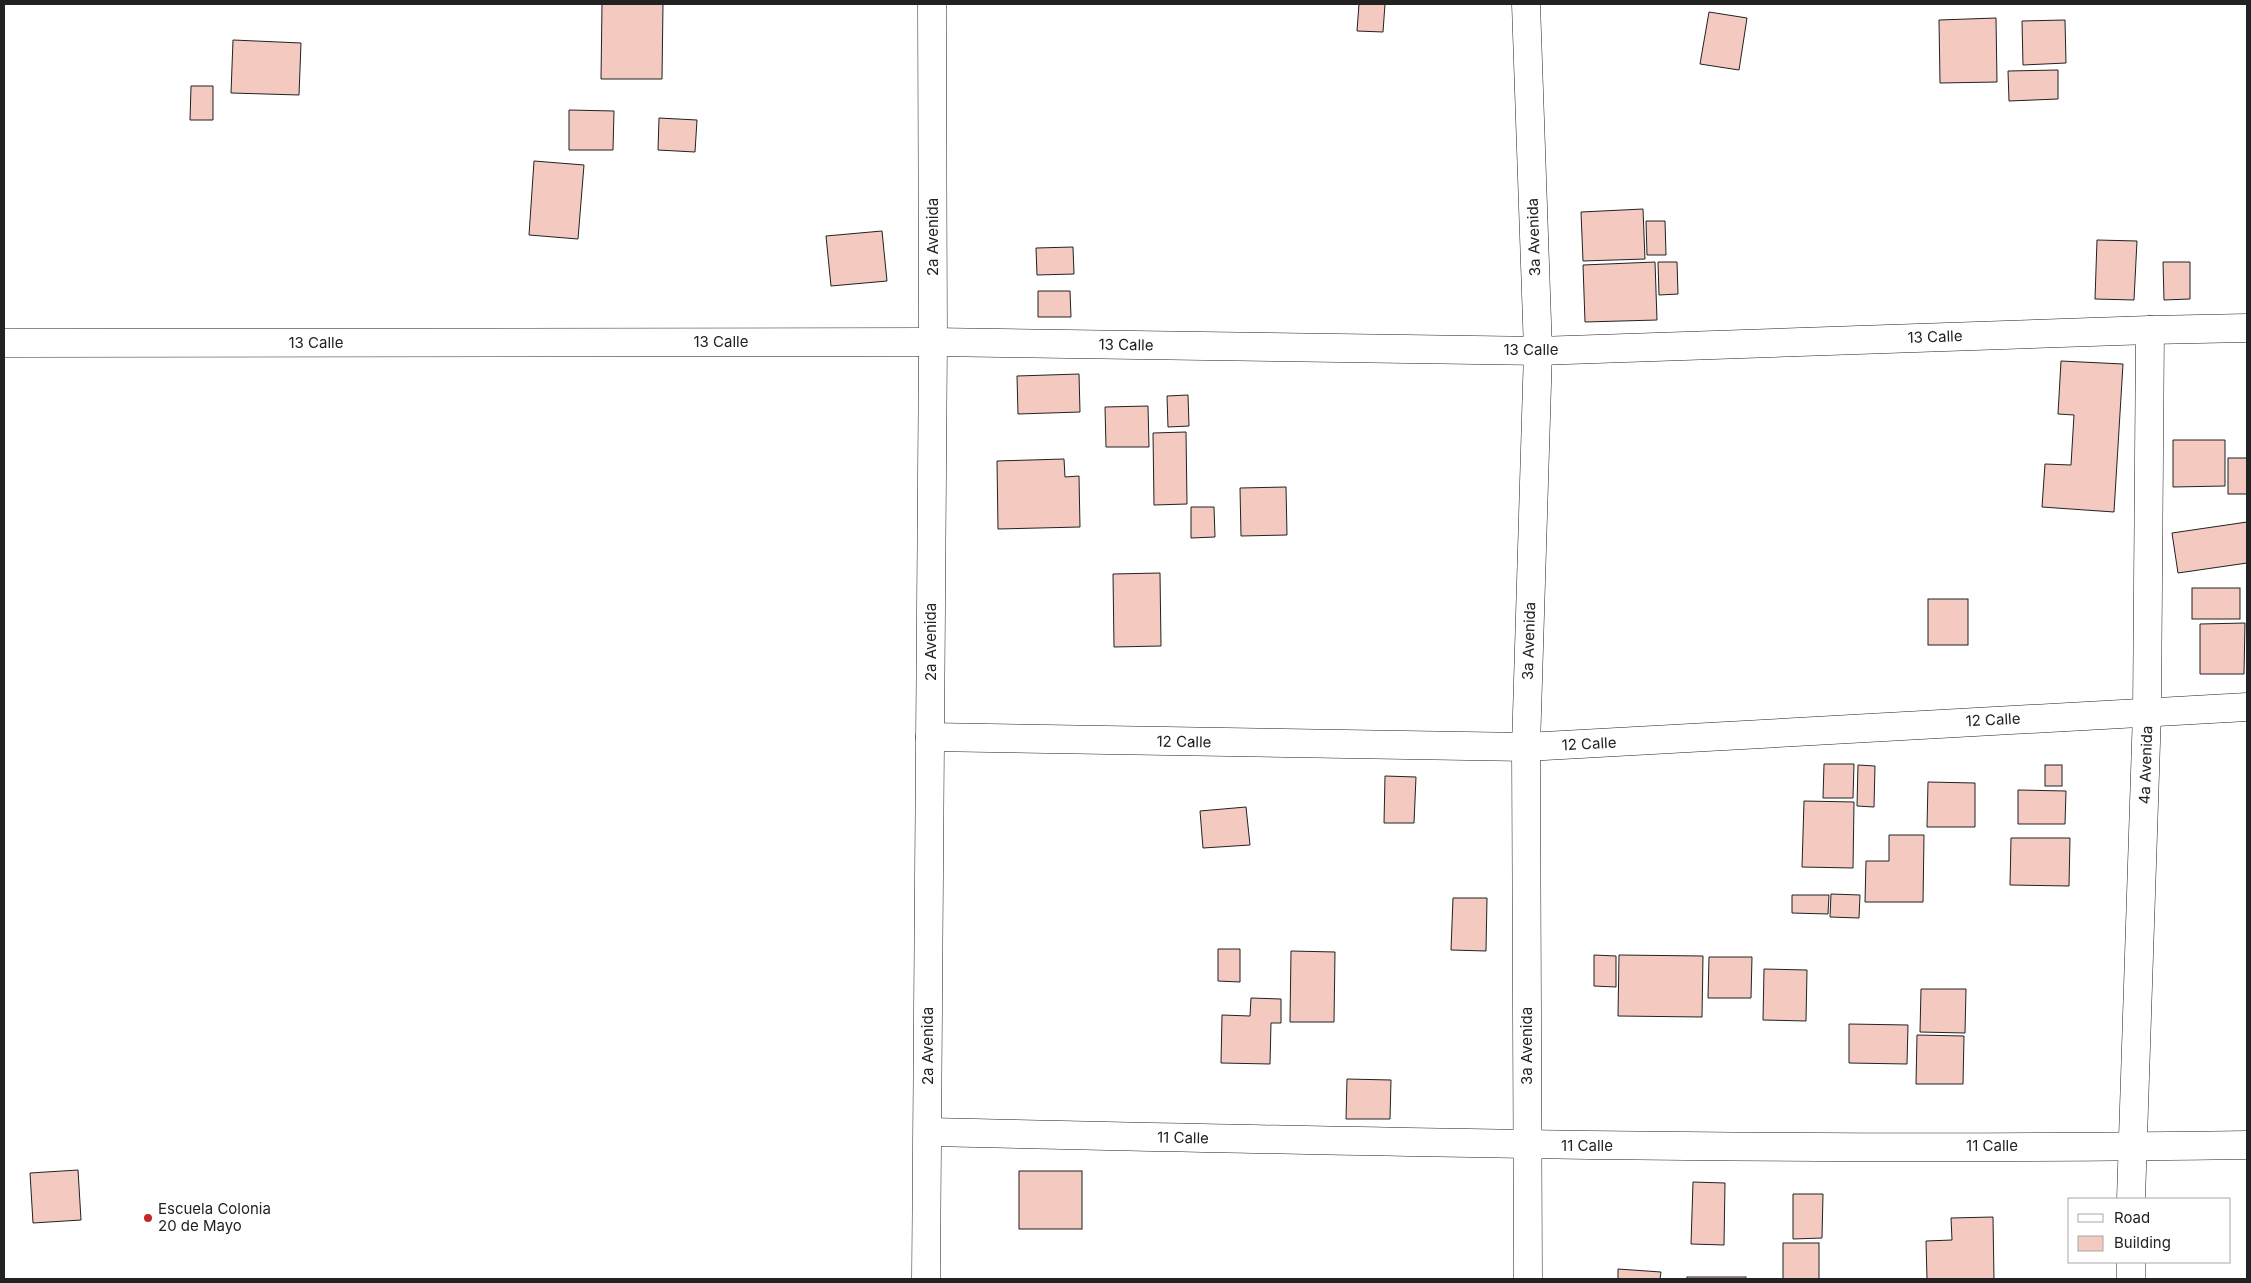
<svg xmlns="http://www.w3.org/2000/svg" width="2251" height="1283" font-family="Inter,sans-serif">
	<rect width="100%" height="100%" fill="#fff"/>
	<g fill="#f3c9c0" stroke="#222">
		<polygon points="602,4 663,4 662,79 601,79"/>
		<polygon points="1359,4 1385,4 1383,32 1357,31"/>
		<polygon points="1709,12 1747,18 1739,70 1700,64"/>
		<polygon points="1996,18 1997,82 1940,83 1939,20"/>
		<polygon points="2065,20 2066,63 2023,65 2022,21"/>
		<polygon points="233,40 301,43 299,95 231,93"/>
		<polygon points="2058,70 2058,99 2009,101 2008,71"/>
		<polygon points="191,86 213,86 213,120 190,120"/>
		<polygon points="569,110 614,111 613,150 569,150"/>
		<polygon points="659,118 697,120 695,152 658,150"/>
		<polygon points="534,161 584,165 578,239 529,235"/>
		<polygon points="1643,209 1645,259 1583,261 1581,212"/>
		<polygon points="1646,221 1665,221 1666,255 1647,255"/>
		<polygon points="882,231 887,281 831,286 826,236"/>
		<polygon points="2097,240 2137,241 2134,300 2095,299"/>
		<polygon points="1073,247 1074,274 1037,275 1036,248"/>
		<polygon points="1655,262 1657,320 1585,322 1583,265"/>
		<polygon points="1658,262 1677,262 1678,294 1659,295"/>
		<polygon points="2163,262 2190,262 2190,299 2164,300"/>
		<polygon points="1038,291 1070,291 1071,317 1038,317"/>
		<polygon points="2061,361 2123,364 2114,512 2042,507 2045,464 2071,465 2074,415 2058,414"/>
		<polygon points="1079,374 1080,412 1018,414 1017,376"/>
		<polygon points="1188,395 1189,426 1168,427 1167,396"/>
		<polygon points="1148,406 1149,447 1106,447 1105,407"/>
		<polygon points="1186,432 1187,504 1154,505 1153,433"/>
		<polygon points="2173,440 2225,440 2225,486 2173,487"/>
		<rect x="2228" y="458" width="19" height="36"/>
		<polygon points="1064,459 1065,477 1079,476 1080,527 998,529 997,461"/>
		<polygon points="1286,487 1287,535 1241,536 1240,488"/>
		<polygon points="1191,507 1214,507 1215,537 1191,538"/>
		<polygon points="2247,522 2247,563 2178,573 2172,533"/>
		<polygon points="1160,573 1161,646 1114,647 1113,574"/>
		<rect x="2192" y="588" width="48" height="31"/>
		<rect x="1928" y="599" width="40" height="46"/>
		<polygon points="2245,623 2244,674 2200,674 2200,624"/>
		<polygon points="1824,764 1854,764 1853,798 1823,798"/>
		<polygon points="1858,765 1875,766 1874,807 1857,806"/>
		<rect x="2045" y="765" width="17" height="21"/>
		<polygon points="1385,776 1416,777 1414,823 1384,823"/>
		<polygon points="1928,782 1975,783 1975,827 1927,827"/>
		<polygon points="2018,790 2066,791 2065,824 2018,824"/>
		<polygon points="1804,801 1854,802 1853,868 1802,867"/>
		<polygon points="1246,807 1250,845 1203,848 1200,811"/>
		<polygon points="1889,835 1924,835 1923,902 1865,902 1866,861 1889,861"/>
		<polygon points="2011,838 2070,838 2069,886 2010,885"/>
		<polygon points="1831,894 1860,895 1859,918 1830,917"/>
		<polygon points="1792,895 1829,895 1828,914 1792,913"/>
		<polygon points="1453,898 1487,898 1486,951 1451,950"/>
		<polygon points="1218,949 1240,949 1240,982 1218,981"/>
		<polygon points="1291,951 1335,952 1334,1022 1290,1022"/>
		<polygon points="1594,955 1616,956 1616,987 1594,986"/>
		<polygon points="1619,955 1703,956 1702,1017 1618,1016"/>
		<polygon points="1709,957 1752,957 1751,998 1708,998"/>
		<polygon points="1764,969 1807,970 1806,1021 1763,1020"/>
		<polygon points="1921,989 1966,989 1965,1033 1920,1032"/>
		<polygon points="1251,998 1281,999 1281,1023 1271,1023 1270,1064 1221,1063 1222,1015 1250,1016"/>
		<polygon points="1849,1024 1908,1025 1907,1064 1849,1063"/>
		<polygon points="1917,1035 1964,1036 1963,1084 1916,1084"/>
		<polygon points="1347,1079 1391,1080 1390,1119 1346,1119"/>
		<polygon points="78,1170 81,1220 33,1223 30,1173"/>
		<rect x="1019" y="1171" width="63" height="58"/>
		<polygon points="1693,1182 1725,1183 1724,1245 1691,1244"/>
		<polygon points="1793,1194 1823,1194 1822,1238 1793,1239"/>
		<polygon points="1993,1217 1994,1279 1927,1279 1926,1241 1952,1240 1951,1218"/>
		<rect x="1783" y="1243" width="36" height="36"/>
		<polygon points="1618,1269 1661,1272 1660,1279 1618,1279"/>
		<rect x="1687" y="1277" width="59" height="2"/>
	</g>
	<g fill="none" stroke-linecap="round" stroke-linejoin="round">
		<g stroke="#222" stroke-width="29">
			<g id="street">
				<polyline points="1526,4 1538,351 1526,747 1528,1279"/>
				<polyline points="4,343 933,342 1538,351 2150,330 2247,328"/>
				<polyline points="930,737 1526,747 2247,707"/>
				<path d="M928,1132C1368,1142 1807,1152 2247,1145"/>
				<polyline points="2131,1199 2147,712 2150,330"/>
				<polyline points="926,1279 933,342 932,4"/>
				<polyline points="2131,1279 2131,1262"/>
			</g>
		</g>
		<use href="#street" stroke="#fff" stroke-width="28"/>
	</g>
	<circle fill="#c62828" stroke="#fff" stroke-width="2" cx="148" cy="1218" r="5"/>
	<g text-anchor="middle" stroke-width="4" stroke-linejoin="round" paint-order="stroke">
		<g font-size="15" fill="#222" stroke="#fff">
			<text transform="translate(933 237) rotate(-90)" y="5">2a Avenida</text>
			<text transform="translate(1534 237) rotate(-92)" y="5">3a Avenida</text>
			<text transform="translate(1935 337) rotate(-2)" y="5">13 Calle</text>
			<text x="721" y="347">13 Calle</text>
			<text x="316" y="348">13 Calle</text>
			<text transform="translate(1126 345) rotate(1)" y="5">13 Calle</text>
			<text x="1531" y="355">13 Calle</text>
			<text transform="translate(1529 641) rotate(-88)" y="5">3a Avenida</text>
			<text transform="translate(931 642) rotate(-90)" y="5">2a Avenida</text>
			<text transform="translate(1993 720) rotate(-3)" y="5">12 Calle</text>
			<text transform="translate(1184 742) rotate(1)" y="5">12 Calle</text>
			<text transform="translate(1589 744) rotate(-3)" y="5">12 Calle</text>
			<text transform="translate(2146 765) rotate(-88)" y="5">4a Avenida</text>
			<text transform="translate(928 1046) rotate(-90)" y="5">2a Avenida</text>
			<text transform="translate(1527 1046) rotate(-90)" y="5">3a Avenida</text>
			<text transform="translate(1183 1138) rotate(1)" y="5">11 Calle</text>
			<text x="1587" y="1151">11 Calle</text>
			<text x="1992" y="1151">11 Calle</text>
		</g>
		<g font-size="15" fill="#222" stroke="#fff" text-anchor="start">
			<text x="158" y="1214">Escuela Colonia<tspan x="158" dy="17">20 de Mayo</tspan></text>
		</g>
	</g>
	<rect width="2251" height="1283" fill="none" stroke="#222222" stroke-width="10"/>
	<rect x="2068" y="1198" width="162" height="65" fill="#ffffff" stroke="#a7a7a7"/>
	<rect x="2078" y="1214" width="25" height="8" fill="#ffffff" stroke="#a7a7a7"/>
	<text x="2114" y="1223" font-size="15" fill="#222222">Road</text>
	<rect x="2078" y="1236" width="25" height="15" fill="#f3c9c0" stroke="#a7a7a7"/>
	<text x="2114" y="1248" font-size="15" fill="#222222">Building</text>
</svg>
